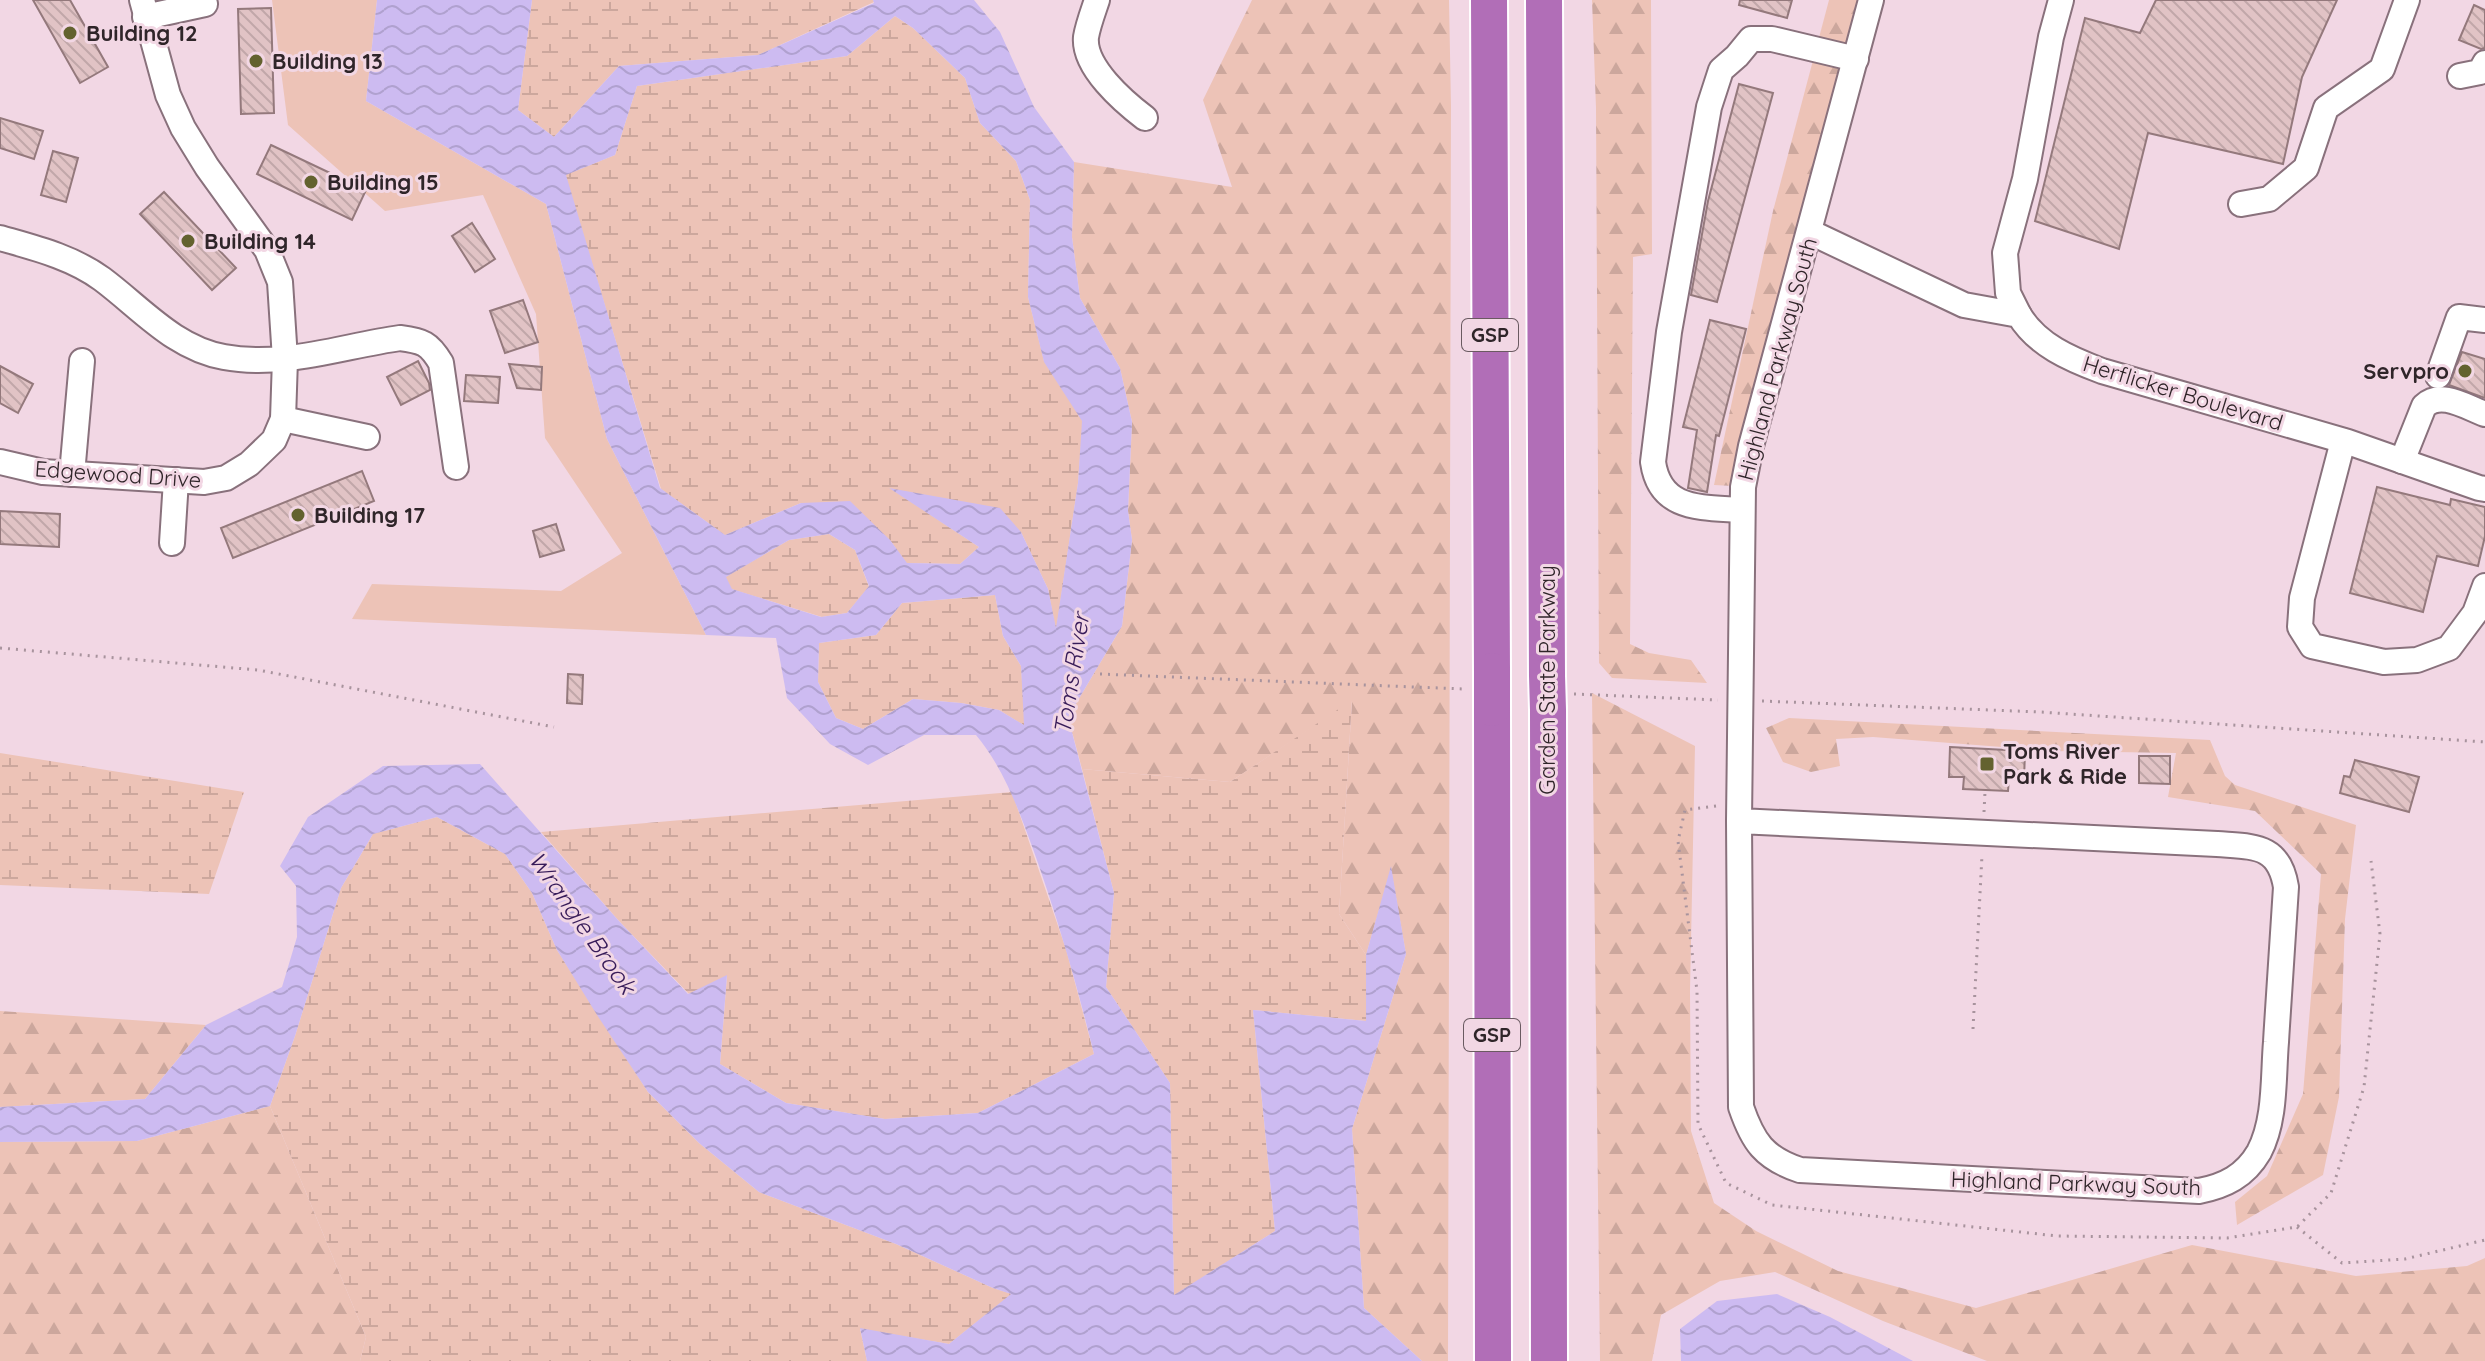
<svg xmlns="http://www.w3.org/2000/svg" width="2485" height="1361" font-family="Quicksand,sans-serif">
	<defs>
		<pattern id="forest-firs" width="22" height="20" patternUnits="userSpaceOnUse" patternTransform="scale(2)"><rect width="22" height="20" fill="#edc3b7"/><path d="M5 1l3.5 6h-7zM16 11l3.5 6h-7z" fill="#cca79d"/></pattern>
		<pattern id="wetland-marsh" width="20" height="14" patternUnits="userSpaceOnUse" patternTransform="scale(2)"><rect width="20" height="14" fill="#edc3b7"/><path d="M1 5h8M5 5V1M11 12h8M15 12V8" fill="none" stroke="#cca79d"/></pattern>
		<pattern id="water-waves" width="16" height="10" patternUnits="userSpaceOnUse" patternTransform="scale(2)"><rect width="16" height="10" fill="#cdbbf1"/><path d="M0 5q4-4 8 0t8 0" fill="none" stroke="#b0a1cf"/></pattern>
		<pattern id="building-back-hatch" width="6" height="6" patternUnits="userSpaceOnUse" patternTransform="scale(2)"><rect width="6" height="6" fill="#e1c3c5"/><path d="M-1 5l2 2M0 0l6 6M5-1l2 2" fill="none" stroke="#c1a7a9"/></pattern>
	</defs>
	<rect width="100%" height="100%" fill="#f2d7e4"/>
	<polygon fill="#edc3b7" points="272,0 377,0 366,101 546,204 607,439 706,635 352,619 372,584 561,591 622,553 545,438 536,314 483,195 385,211 288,125"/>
	<g fill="url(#forest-firs)">
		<polygon points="1252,0 1449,0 1451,106 1448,1361 1422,1361 1364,1308 1352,1129 1406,954 1391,869 1366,955 1339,914 1352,701 1230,782 1082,769 1068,717 1122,626 1132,540 1128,511 1132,422 1120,368 1080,298 1072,237 1074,162 1232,187 1203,100"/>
		<polygon points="1592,0 1651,0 1652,254 1633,257 1630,644 1649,653 1691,660 1707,683 1612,678 1599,663 1596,108"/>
		<polygon points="1829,0 1867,0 1733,486 1714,485 1773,211"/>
		<polygon points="1592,693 1695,746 1690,991 1691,1131 1714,1203 1756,1231 1838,1271 1976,1308 2192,1245 2356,1276 2467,1266 2485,1258 2485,1361 1987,1361 1883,1321 1775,1272 1720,1281 1661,1315 1652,1361 1600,1361"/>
		<polygon points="1789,718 2210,740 2225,776 2235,785 2356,825 2345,919 2339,1097 2323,1175 2237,1225 2235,1202 2267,1176 2303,1094 2321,874 2255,811 2168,797 2176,753 2053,751 1873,737 1836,739 1840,766 1811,772 1783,762 1766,728"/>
		<polygon points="0,1011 206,1025 145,1099 0,1107"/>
		<polygon points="270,1106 366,1337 360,1361 0,1361 0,1142 137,1141"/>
	</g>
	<g fill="url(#wetland-marsh)">
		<polygon points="532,0 873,0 874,2 758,55 619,66 554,137 518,110"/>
		<polygon points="895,16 913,28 965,78 980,123 1016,161 1030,200 1028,297 1044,361 1083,420 1078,483 1056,631 1048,589 1021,532 892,489 979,547 960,564 906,563 890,540 801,503 725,535 661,489 565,175 615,155 637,86 847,56"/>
		<polygon points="829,534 855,550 869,587 847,613 822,617 731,589 725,577 789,540"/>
		<polygon points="995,595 1003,636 1021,666 1025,726 999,710 961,703 913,699 863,729 836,718 818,682 819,643 876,635 902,603"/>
		<polygon points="1352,700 1339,914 1366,955 1366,1021 1253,1010 1275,1231 1174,1296 1170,1083 1106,987 1114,893 1082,769 1230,782"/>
		<polygon points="0,753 244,792 209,894 0,885"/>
		<polygon points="1012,792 1066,949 1094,1054 978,1113 885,1119 786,1103 720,1064 727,976 689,994 618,920 541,832"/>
		<polygon points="437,817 505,854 532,893 557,950 648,1092 699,1143 759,1192 896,1244 993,1288 1012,1294 949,1344 860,1329 867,1361 360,1361 366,1337 270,1106 295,1036 341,888 373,834"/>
	</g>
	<g fill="url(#water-waves)" fill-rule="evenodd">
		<path d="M377,0H532L518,110L554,137L619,66L758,55L874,3L873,0H974L1000,32L1034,107L1074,162L1072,237L1080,298L1120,368L1132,422L1128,511L1132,540L1122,626L1068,717L1114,893L1106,987L1170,1083L1174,1295L1275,1231L1253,1010L1366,1021V955L1391,866L1406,954L1352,1129L1364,1308L1422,1361H867L860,1328L949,1344L1011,1294L993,1288L896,1244L759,1192L699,1143L648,1092L597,1015L557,950L532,893L505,854L437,817L373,834L341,888L295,1036L270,1106L137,1141L0,1142V1107L145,1099L206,1025L282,987L297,937L296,886L280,866L308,817L383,766L480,764L618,920L688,994L727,975L720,1064L786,1103L885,1119L978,1113L1094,1054C1077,985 1057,916 1033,849C1018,808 1004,769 976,735H924L868,765L830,744L787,698L776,638L706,635L607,439L546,204L366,101ZM895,16L913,28L965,78L980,123L1016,161L1030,200L1028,297L1044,362L1082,421L1078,483L1056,628L1048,589L1021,532L1000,508L889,488L979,547L960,564L907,563L890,540L850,501L801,503L725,535L660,488L566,175L615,155L637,86L847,56ZM829,534L855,550L869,586L847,613L821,617L732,589L726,577L789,540ZM995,595L1003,636L1021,666L1024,725L999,710L961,703L913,699L863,729L836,718L818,682L819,643L876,635L902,603Z"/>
		<polygon points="1777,1294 1830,1317 1913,1361 1681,1361 1680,1329 1717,1301"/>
	</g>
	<g fill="url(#building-back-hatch)" stroke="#94797c" stroke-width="2">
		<polygon points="33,0 70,0 108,67 80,83"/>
		<polygon points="1740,0 1792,0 1787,18 1739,5"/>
		<polygon points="2156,0 2337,0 2302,77 2283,164 2148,133 2119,249 2035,221 2085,18 2140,33"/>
		<polygon points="2474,5 2485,10 2485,48 2481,49 2459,40"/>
		<polygon points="271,8 274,113 241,114 238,9"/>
		<polygon points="1739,84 1773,93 1717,302 1691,295 1708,201"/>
		<polygon points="0,118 43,131 34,159 0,148"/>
		<polygon points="271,145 366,190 352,220 257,174"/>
		<polygon points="53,151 78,158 66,202 41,195"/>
		<polygon points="164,192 236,268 212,290 140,214"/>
		<polygon points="472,223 495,259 475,272 452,236"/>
		<polygon points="523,300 538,342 505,353 490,311"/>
		<polygon points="1710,320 1746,329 1719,436 1716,435 1707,492 1688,488 1697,430 1683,427"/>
		<polygon points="2462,352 2485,359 2485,398 2449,385"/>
		<polygon points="418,361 429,383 430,390 401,405 387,377"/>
		<polygon points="509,364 542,367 541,390 517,388"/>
		<polygon points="0,366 33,384 18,413 0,403"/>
		<polygon points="466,375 500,377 498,403 464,401"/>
		<polygon points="362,471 374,501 233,558 221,528"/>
		<polygon points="2377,487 2450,505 2451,499 2485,507 2485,536 2478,566 2437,556 2423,612 2350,593"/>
		<polygon points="0,511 60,514 59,547 0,544"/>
		<polygon points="556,524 564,550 540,557 533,531"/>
		<polygon points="568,674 583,675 582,704 567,703"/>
		<polygon points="1950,747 2025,751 2024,780 2009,779 2008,791 1963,789 1964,777 1949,777"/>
		<polygon points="2139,756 2170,756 2170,784 2139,783"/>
		<polygon points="2355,760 2419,777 2409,812 2340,793 2344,776 2350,777"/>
	</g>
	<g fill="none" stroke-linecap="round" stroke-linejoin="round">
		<g stroke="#89717c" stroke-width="28">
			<g id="minor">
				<path d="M1097,0C1093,12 1088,25 1086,37C1083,67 1124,102 1145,118"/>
				<polyline points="145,17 205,4"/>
				<polyline points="2460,76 2480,72 2485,63"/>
				<polyline points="2241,204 2269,199 2306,168 2326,108 2382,69 2407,0"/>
				<path d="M1810,232L1964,305L2019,315C2037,345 2070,359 2102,371L2348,442L2479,488L2485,489"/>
				<path d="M0,238C35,248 72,257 102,279C141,308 174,348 224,357C283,368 343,346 400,338C423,341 429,343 441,363L456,467"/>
				<polyline points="2019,315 2008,293 2005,253 2025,179 2051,37 2061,0"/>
				<polyline points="2438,376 2459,317 2485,320"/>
				<polyline points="283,419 367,437"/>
				<polyline points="2343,441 2302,598 2300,627 2312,646 2384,662 2417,660 2449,648 2475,613 2485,586"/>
				<path d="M2402,461L2424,406C2441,390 2466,407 2485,414"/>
				<polyline points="0,462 43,472 204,482 226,478 249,464 274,440 283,419 285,359 280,282 267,250 207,167 183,128 168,95 142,0"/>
				<polyline points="72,474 82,361"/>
				<path d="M1742,510C1701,507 1660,511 1653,462L1669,332L1709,107L1721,70L1737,56L1751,39H1772L1856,59"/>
				<polyline points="172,543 176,480"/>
				<path d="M1739,821L2217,844C2254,847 2279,844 2286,887C2283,938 2279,990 2276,1042C2273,1077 2276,1120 2259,1152C2245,1176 2225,1186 2199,1191L1800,1170C1764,1158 1753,1142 1741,1107L1739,821L1743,487L1751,446L1871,0"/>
			</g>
		</g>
		<g stroke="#fff" stroke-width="40">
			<g id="highway">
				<polyline points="1489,0 1492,671"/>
				<polyline points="1544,0 1547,676"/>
				<polyline points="1492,708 1493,1361"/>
				<polyline points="1548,710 1549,1361"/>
			</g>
		</g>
		<g stroke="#a8939d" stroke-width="3" stroke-dasharray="2 6" stroke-linecap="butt">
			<polyline points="0,648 258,670 554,727"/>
			<polyline points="1100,674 1463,689"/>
			<polyline points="1574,694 1718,700"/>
			<polyline points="1762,701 2040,712 2485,742"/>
			<polyline points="1716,806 1685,810 1678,841 1697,991 1698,1124 1726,1183 1772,1205 2057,1236 2227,1238 2297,1227 2331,1193 2364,1087 2380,934 2371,861"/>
			<polyline points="1984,812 1985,792"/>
			<polyline points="1973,1029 1982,855"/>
			<polyline points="2297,1227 2342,1263 2405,1259 2485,1240"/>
		</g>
		<use href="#minor" stroke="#fff" stroke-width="24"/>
		<use href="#highway" stroke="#b16eb7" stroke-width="36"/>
		<g stroke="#fff" stroke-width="40" stroke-linecap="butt">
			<g id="highway-bridge">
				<polyline points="1492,671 1492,708"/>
				<polyline points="1547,676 1548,710"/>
			</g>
		</g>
		<use href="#highway-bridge" stroke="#b16eb7" stroke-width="36"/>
	</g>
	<g fill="#63622f" stroke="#f2d7e4" stroke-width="3">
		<circle cx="70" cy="33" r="8"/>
		<circle cx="256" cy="61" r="8"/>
		<circle cx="311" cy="182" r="8"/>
		<circle cx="188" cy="241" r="8"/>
		<circle cx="2465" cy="371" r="8"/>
		<circle cx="298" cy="515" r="8"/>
		<rect x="1979" y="756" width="16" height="16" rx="4"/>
	</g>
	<g text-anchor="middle" stroke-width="6" stroke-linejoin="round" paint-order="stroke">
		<g fill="#f2d7e4" stroke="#6a5a61" stroke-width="2">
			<rect x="1462" y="319" width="56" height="32" rx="6"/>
			<rect x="1464" y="1019" width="56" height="32" rx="6"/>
		</g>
		<g font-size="20" font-weight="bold" fill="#2f2529">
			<text x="1490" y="342">GSP</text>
			<text x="1492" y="1042">GSP</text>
		</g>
		<g font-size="22" font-weight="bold" fill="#2f2529" stroke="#f2d7e4" text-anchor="start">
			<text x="86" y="41">Building 12</text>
			<text x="272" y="69">Building 13</text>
			<text x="327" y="190">Building 15</text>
			<text x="204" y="249">Building 14</text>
			<text x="2449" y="379" text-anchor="end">Servpro</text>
			<text x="314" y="523">Building 17</text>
			<text x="2003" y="759">Toms River<tspan x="2003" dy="25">Park &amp; Ride</tspan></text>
		</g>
		<g font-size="22" fill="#2f2529" stroke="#f2d7e4">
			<text transform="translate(1777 359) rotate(-75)" y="8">Highland Parkway South</text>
			<text transform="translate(2183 393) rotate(17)" y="8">Herflicker Boulevard</text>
			<text transform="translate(118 474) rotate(4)" y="8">Edgewood Drive</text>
			<text transform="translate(1547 680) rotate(-90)" y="8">Garden State Parkway</text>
			<text transform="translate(2076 1183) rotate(2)" y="8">Highland Parkway South</text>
		</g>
		<g font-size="24" font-style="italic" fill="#371b59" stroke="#f2d7e4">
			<text transform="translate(1072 674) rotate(-81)" y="8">Toms River</text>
			<text transform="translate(582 923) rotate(55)" y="8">Wrangle Brook</text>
		</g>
	</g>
</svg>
